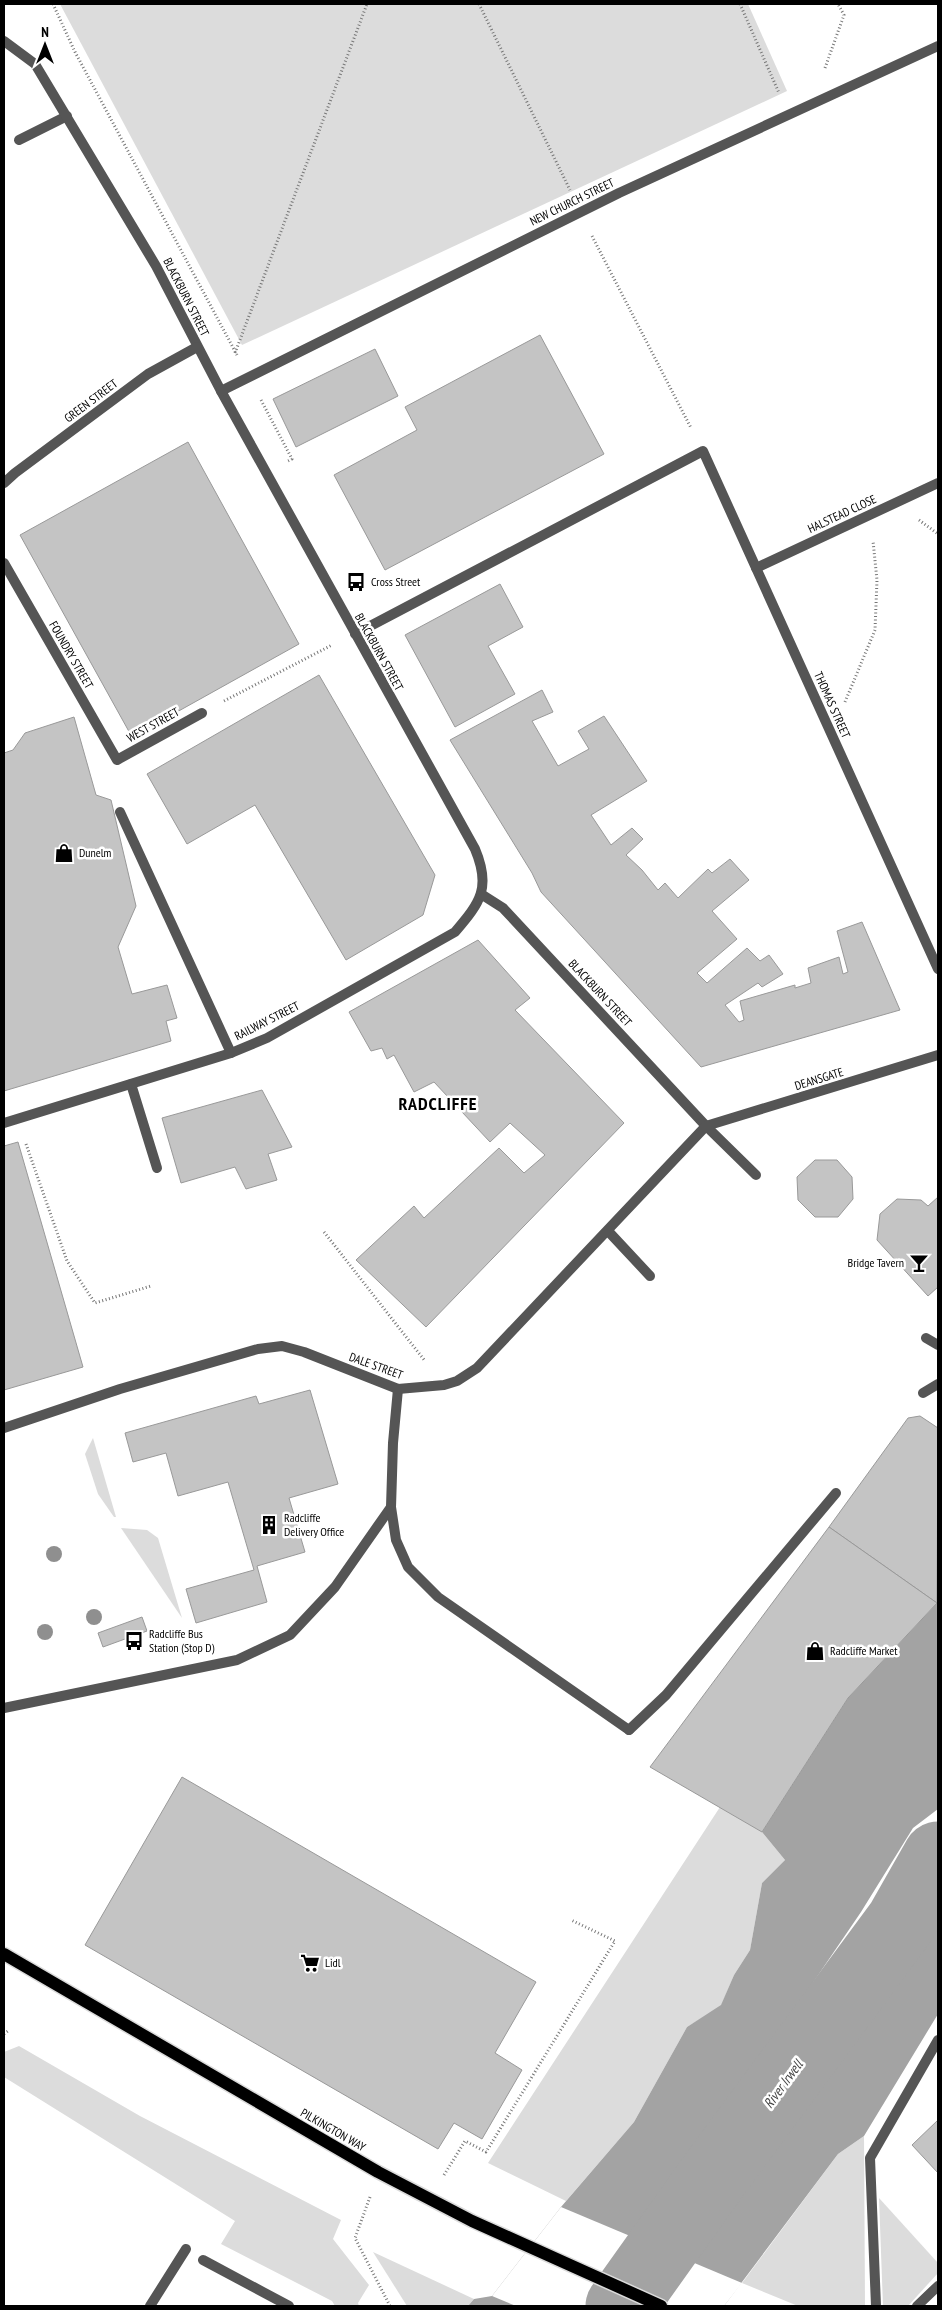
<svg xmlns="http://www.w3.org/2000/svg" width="942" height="2310" font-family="'PT Sans Narrow',sans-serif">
	<rect width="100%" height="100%" fill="#fff"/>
	<g fill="#dcdcdc">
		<polygon points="60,4 748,4 787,91 242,345"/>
		<polygon points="93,1438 116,1517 114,1517 98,1494 85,1454"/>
		<polygon points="121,1528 147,1530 158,1538 182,1618"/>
		<polygon points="720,1807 762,1832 785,1860 762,1883 750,1950 734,1975 721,2006 687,2027 634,2122 566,2201 488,2163"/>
		<polygon points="19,2046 140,2116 341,2220 333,2239 369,2285 358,2303 359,2306 335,2306 332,2301 221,2244 235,2221 4,2077 4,2052"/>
		<polygon points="864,2136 865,2306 798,2306 742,2283 838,2154"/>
		<polygon points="879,2198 938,2263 938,2273 908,2306 883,2306"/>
		<polygon points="373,2252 474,2299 468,2306 407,2306"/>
	</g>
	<polygon fill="#a3a3a3" points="938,1602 938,1809 913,1828 861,1912 774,2040 716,2147 717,2162 733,2166 787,2097 832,2067 893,1984 938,1891 938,2014 864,2136 838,2154 724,2306 468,2306 474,2299 492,2296 561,2207 634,2122 687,2027 721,2005 734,1975 750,1950 762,1883 785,1860 762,1832 848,1698"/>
	<polygon fill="#fff" points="561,2207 742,2283 724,2306 516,2306 492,2296"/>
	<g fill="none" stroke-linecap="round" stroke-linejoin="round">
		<polyline stroke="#a3a3a3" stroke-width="71" points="621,2306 715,2174 901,1922 938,1857"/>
	</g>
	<g fill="#c4c4c4" stroke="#999">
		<polygon points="540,335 604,454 385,570 334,475 417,430 405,407"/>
		<polygon points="375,349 398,396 296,447 273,399"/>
		<polygon points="188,442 299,644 132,737 20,535"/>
		<polygon points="500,584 523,627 488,646 515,694 455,727 405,635"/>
		<polygon points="319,675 435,875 423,915 346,960 255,805 187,844 147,774"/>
		<polygon points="542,690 553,712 532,721 558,766 589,749 578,731 604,716 647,781 591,815 611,845 632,828 643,839 626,855 642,870 658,890 665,883 678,898 708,869 712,873 730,859 749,880 712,911 737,939 697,973 707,983 747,948 760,961 769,955 783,974 762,987 758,983 725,1005 739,1022 744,1020 740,1001 795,985 795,988 811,983 808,968 839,957 843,974 848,972 837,931 862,922 900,1010 701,1067 541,892 532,873 450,740"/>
		<polygon points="74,717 96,795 111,800 136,906 118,947 132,994 167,985 177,1018 166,1021 171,1041 4,1091 4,753 13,750 25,733"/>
		<polygon points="478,940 530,998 515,1010 624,1123 426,1327 356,1260 414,1206 424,1218 499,1148 524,1173 545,1155 510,1123 490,1142 434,1082 414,1092 394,1055 387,1059 382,1048 371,1051 349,1012"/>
		<polygon points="262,1090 292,1147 268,1154 277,1180 246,1189 235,1167 181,1183 162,1118"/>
		<polygon points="18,1142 83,1367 4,1390 4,1146"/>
		<polygon points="815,1160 837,1160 852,1177 853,1199 838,1217 815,1217 798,1200 797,1177"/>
		<polygon points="938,1197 938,1287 928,1296 877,1240 880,1214 897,1199 921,1200 928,1206"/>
		<polygon points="310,1390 338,1484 289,1498 305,1552 257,1566 267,1602 196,1623 186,1589 254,1570 228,1482 178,1496 166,1453 133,1462 125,1433 256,1396 259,1404"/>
		<polygon points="920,1416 938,1428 937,1603 829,1527 908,1418"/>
		<polygon points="829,1527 937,1603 848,1698 762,1832 650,1767"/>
		<polygon points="142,1617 147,1631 103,1647 98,1633"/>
		<polygon points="182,1777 536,1982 495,2053 522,2070 482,2139 454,2123 438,2149 85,1945"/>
		<polygon points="938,2120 938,2173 912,2145"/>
	</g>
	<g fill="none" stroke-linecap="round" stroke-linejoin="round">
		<g stroke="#dbdbdb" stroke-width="15">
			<polyline id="primary" points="4,1954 378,2172 472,2221 661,2306"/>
		</g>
		<g stroke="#777" stroke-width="3" stroke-dasharray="1 2.5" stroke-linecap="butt">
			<polyline points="53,4 75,52 237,355"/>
			<polyline points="479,4 570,190"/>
			<polyline points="740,4 779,93"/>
			<polyline points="825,68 844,15 838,4"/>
			<polyline points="592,236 691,428"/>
			<polyline points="235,353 367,4"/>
			<polyline points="261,400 292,459 288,461"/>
			<polyline points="919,520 938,534"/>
			<polyline points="224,701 332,645"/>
			<polyline points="845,702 875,630 877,580 873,541"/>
			<polyline points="26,1144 67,1261 95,1303 151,1286"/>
			<polyline points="324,1232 425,1361"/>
			<polyline points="4,2034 8,2031"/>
			<polyline points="444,2175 465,2141 486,2152 615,1941 571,1920"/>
			<polyline points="370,2197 355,2238 390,2306"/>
		</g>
		<g stroke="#555" stroke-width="10">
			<polyline points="19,140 67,116"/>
			<polyline points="120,812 231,1053"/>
			<polyline points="131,1084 157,1168"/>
			<polyline points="4,1708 237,1660 290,1635 335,1587 391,1507"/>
			<polyline points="203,2260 289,2306"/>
			<polyline points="150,2306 186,2249"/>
		</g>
		<g stroke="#555" stroke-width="10">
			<polyline points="706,1126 756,1175"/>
			<polyline points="608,1231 650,1276"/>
			<polyline points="926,1338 938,1345"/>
			<polyline points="923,1393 938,1384"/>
			<polyline points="629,1730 666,1695 836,1493"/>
			<polyline points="876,2306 870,2158 938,2040"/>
			<polyline points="917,2306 938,2286"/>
		</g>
		<g stroke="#555" stroke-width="10">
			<path d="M4,41L35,64L156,266L221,391L475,849C491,887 481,902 455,932L267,1038L231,1053L4,1123"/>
			<polyline points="221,391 619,193 938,46"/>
			<polyline points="4,483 15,473 148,374 197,347"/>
			<polyline points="4,563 117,760 202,713"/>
			<polyline points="756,568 938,483"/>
			<polyline points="355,634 703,451 938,969"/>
			<polyline points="481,894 503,908 706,1126"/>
			<polyline points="398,1389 393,1443 391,1507 396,1540 408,1567 438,1597 629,1730"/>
			<polyline points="4,1428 120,1389 258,1349 282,1346 304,1352 398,1389 444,1385 457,1381 477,1368 706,1126 938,1055"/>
		</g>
		<use href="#primary" stroke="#000" stroke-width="12"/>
	</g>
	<g fill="#8f8f8f">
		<circle cx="54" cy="1554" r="8"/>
		<circle cx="94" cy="1617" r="8"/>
		<circle cx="45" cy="1632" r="8"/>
	</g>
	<defs>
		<g id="bus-bare" transform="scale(1.5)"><path d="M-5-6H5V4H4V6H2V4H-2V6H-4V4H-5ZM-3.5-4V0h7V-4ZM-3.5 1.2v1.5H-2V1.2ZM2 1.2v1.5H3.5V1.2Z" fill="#000" stroke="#fff" stroke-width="2.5" paint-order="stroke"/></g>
		<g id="shop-bare" transform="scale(1.5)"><path d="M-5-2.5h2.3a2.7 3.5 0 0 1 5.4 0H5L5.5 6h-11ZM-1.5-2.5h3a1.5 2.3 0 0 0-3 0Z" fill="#000" stroke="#fff" stroke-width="2.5" paint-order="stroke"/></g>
		<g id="bar-bare" transform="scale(1.5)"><path d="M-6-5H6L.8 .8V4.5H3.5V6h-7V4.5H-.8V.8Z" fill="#000" stroke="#fff" stroke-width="2.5" paint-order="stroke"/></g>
		<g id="building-bare" transform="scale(1.5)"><path d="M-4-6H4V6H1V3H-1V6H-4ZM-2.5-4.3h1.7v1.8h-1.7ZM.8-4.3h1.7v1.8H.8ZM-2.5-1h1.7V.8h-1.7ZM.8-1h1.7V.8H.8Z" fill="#000" stroke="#fff" stroke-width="2.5" paint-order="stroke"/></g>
		<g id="supermarket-bare" transform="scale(1.5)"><path d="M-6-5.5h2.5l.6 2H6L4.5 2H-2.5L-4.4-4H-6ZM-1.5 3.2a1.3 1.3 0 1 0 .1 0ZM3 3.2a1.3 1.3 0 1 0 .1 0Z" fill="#000" stroke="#fff" stroke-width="2.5" paint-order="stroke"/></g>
	</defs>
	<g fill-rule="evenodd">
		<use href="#bus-bare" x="356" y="582"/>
		<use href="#shop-bare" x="64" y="853"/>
		<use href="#bar-bare" x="919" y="1263"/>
		<use href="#building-bare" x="269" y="1525"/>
		<use href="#bus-bare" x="134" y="1641"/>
		<use href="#shop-bare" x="815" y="1651"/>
		<use href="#supermarket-bare" x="310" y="1963"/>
	</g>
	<g text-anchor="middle" stroke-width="5" stroke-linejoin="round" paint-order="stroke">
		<g font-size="12" fill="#000" stroke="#fff">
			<text transform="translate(572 202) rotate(-26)" y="4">NEW CHURCH STREET</text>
			<text transform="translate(186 297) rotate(63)" y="4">BLACKBURN STREET</text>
			<text transform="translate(91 401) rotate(-37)" y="4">GREEN STREET</text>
			<text transform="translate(842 514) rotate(-25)" y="4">HALSTEAD CLOSE</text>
			<text transform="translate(379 652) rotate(61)" y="4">BLACKBURN STREET</text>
			<text transform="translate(71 655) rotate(60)" y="4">FOUNDRY STREET</text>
			<text transform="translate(832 705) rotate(66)" y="4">THOMAS STREET</text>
			<text transform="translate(153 725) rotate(-29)" y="4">WEST STREET</text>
			<text transform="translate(600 993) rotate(47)" y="4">BLACKBURN STREET</text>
			<text transform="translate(267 1021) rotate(-27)" y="4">RAILWAY STREET</text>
			<text transform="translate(819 1079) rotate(-17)" y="4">DEANSGATE</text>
			<text transform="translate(376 1366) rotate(20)" y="4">DALE STREET</text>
			<text transform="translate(333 2130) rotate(30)" y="4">PILKINGTON WAY</text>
		</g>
		<g font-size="12" fill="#000" stroke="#fff" text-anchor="start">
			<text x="371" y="586">Cross Street</text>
			<text x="79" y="857">Dunelm</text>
			<text x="904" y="1267" text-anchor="end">Bridge Tavern</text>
			<text x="284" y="1522">Radcliffe<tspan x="284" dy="14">Delivery Office</tspan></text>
			<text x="149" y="1638">Radcliffe Bus<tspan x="149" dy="14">Station (Stop D)</tspan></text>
			<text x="830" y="1655">Radcliffe Market</text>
			<text x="325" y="1967">Lidl</text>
		</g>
		<g font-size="14" font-style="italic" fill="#444" stroke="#fff">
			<text transform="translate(783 2084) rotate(-54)" y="5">River Irwell</text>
		</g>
		<g font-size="18" font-weight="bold" letter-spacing="1" fill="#000" stroke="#fff">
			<text x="438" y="1110">RADCLIFFE</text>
		</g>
	</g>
	<rect width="942" height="2310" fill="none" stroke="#000000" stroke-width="10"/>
	<g transform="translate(45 45)" stroke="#ffffff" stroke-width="4" paint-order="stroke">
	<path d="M0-4L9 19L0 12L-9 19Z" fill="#000000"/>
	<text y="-8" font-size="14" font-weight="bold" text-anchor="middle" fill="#000000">N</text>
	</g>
</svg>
